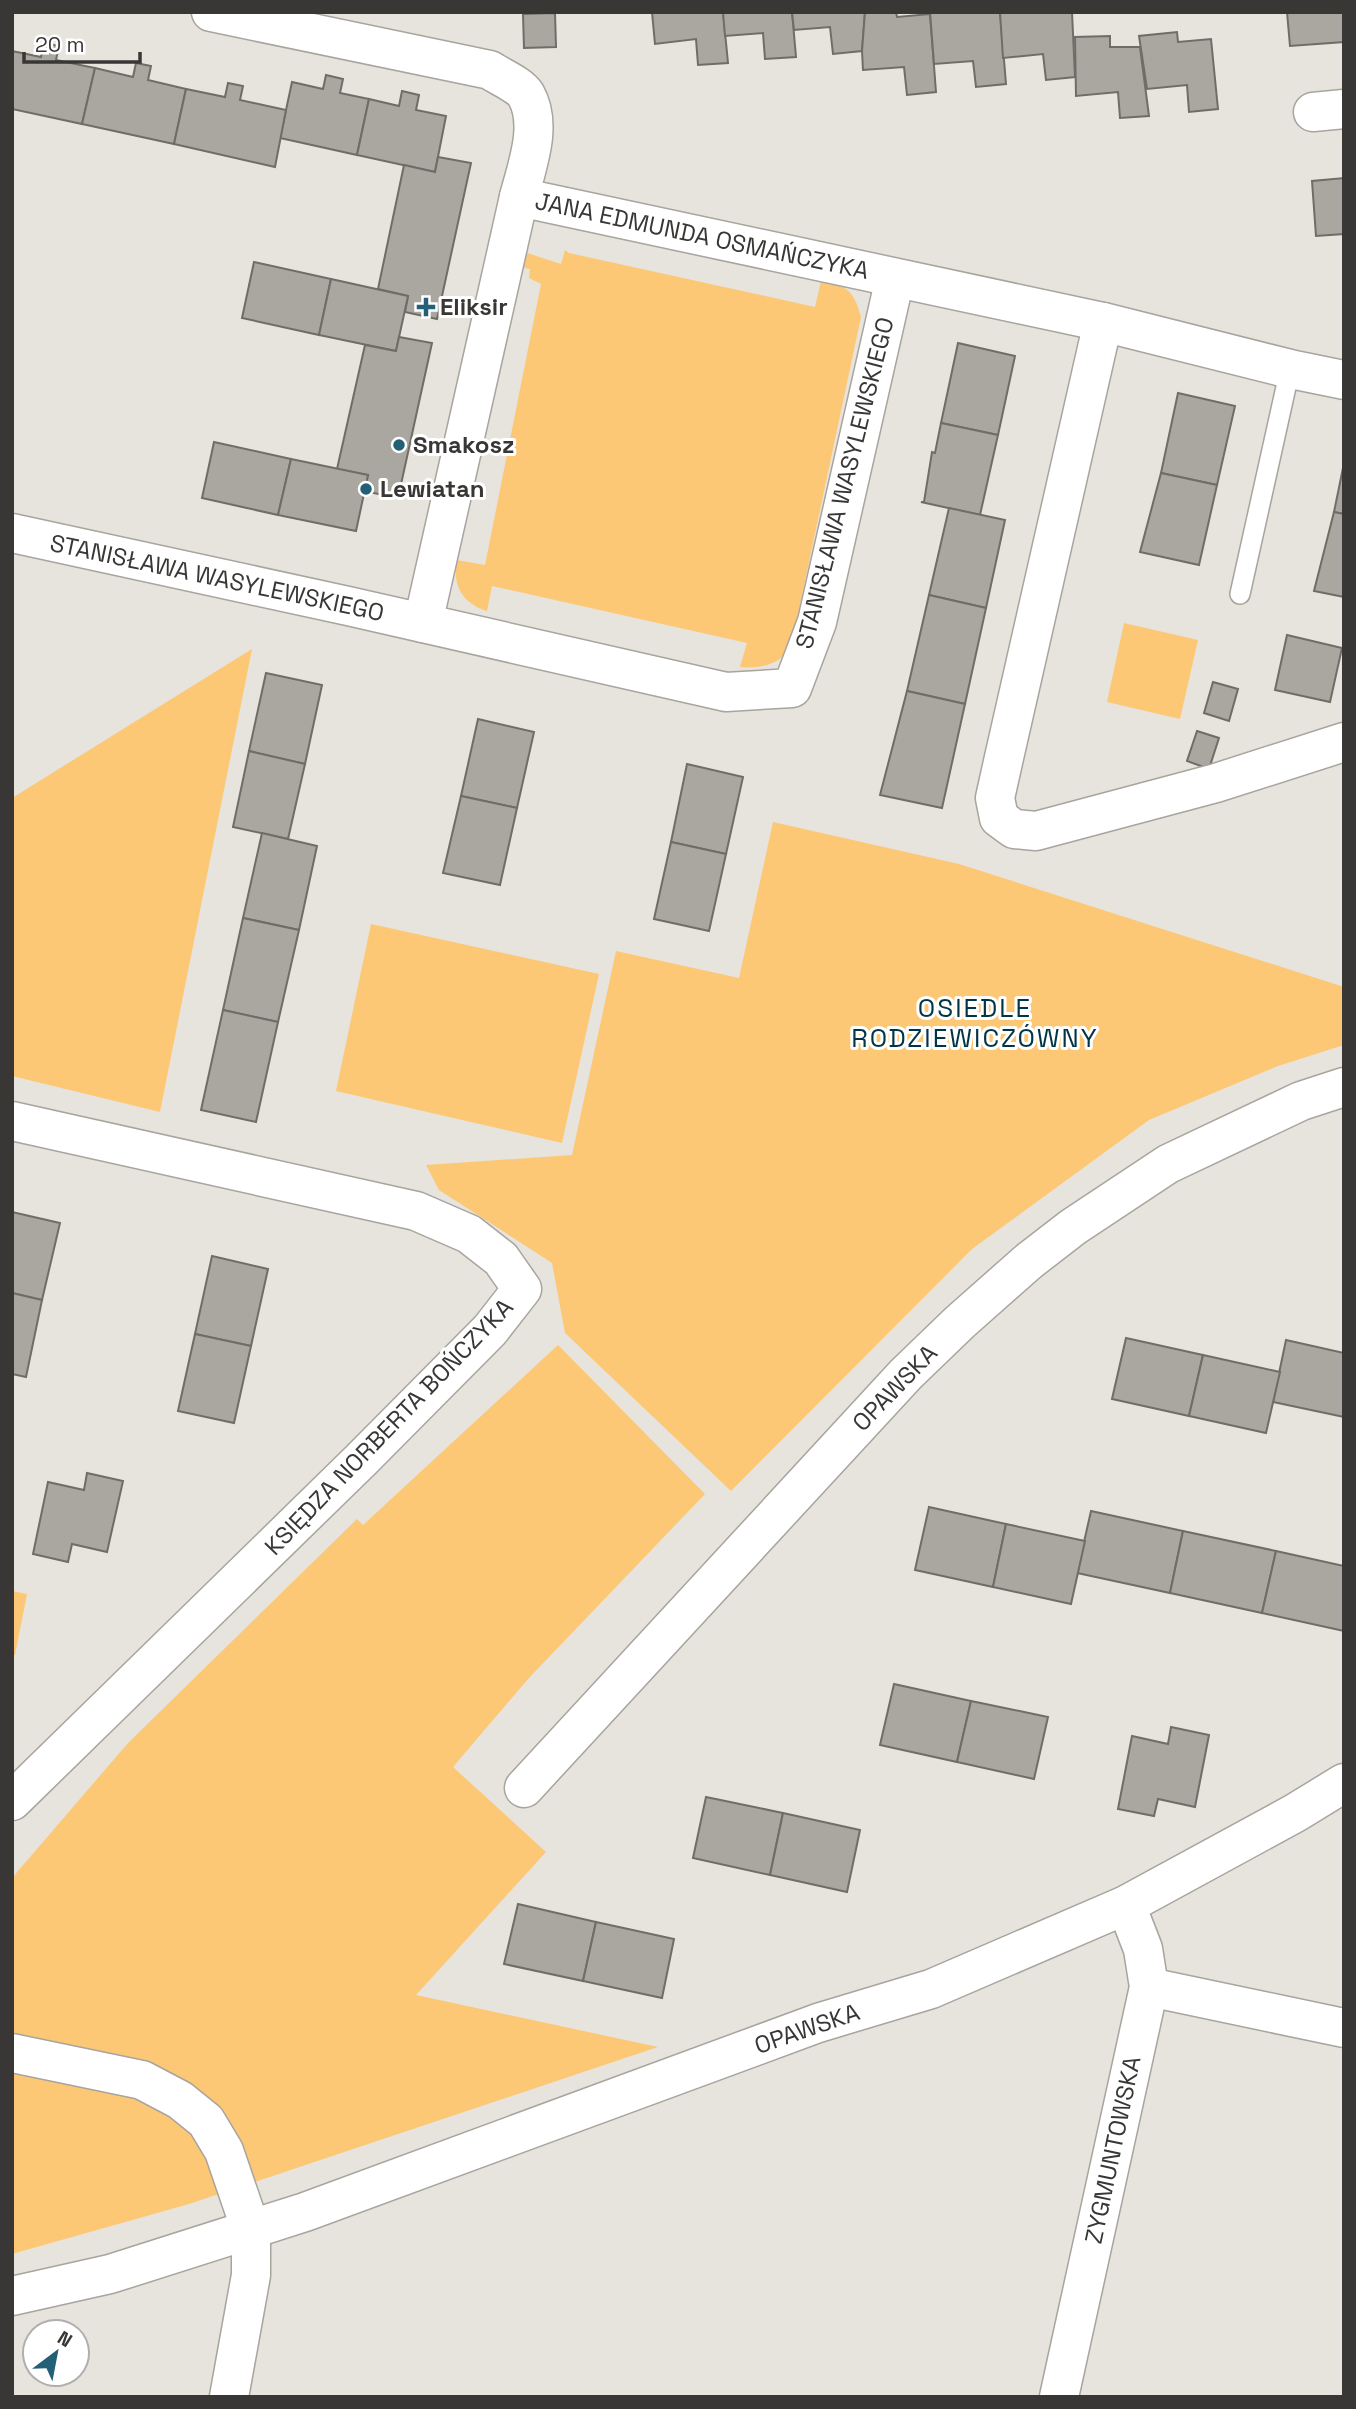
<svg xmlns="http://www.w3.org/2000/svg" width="1356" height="2409" font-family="'Space Grotesk',sans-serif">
	<rect width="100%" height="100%" fill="#e7e3dd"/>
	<g fill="#fdc875">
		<path d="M565,250L569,253L815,307L821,281C847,285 854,291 861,317L792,642C785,664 761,669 740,667L747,643L492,586L487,611C462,603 452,585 457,560L485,565L541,284L529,278L530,269L521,267L524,252L561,264Z"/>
		<polygon points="1124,623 1198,640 1180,719 1107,702"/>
		<polygon points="252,649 160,1112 12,1076 12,798"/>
		<polygon points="773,822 959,864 1344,987 1344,1045 1278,1066 1149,1120 972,1249 731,1491 565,1333 552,1263 439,1190 426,1165 572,1155 616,951 739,978"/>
		<polygon points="371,924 599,974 562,1143 336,1091"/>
		<polygon points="558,1345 705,1494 528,1679 453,1767 546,1852 416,1995 658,2047 189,2204 12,2254 12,1878 128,1743 357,1519 363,1525"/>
		<polygon points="12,1591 27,1594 15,1655 12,1655"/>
	</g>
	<g fill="#aaa6a0" stroke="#706d67" stroke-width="2">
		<polygon points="652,12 723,12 728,63 698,65 696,39 655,44"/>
		<polygon points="723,12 792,12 796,57 765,59 763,33 725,36"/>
		<polygon points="792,12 865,12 862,51 833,54 830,27 794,30"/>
		<polygon points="865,12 896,12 897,17 930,14 936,92 907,95 904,67 863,70 862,51"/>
		<polygon points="930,12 1000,12 1006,84 976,87 973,61 934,64"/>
		<polygon points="1000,12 1072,12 1075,77 1046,80 1043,54 1003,58"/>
		<polygon points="1287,12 1344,12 1344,42 1290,46"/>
		<polygon points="555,13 556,47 524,48 523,14"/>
		<polygon points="1177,32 1178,42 1211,39 1218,109 1189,112 1187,85 1147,89 1139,36"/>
		<polygon points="1110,36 1110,47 1140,47 1149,116 1120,118 1118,92 1076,96 1075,37"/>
		<polygon points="44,43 59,46 56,60 95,68 82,124 12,109 12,51 41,57"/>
		<polygon points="136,63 151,66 148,80 186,89 174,144 82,124 95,68 133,77"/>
		<polygon points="326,75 343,79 340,93 369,99 357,155 280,138 292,82 323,89"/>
		<polygon points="228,83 243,86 240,100 286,110 275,167 174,144 186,89 225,97"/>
		<polygon points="402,91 419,95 416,110 446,116 435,172 357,155 369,99 399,106"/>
		<polygon points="438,157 471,163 437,319 405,312 408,296 378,289 404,165 435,172"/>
		<polygon points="1344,178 1344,234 1316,236 1312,181"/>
		<polygon points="254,262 331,279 319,335 242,318"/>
		<polygon points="331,279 408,296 396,351 319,335"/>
		<polygon points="399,337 432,343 398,498 364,491 368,475 337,469 365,345 396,351"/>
		<polygon points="958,343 1015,356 998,435 941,423"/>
		<polygon points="1178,393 1235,406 1217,485 1161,473"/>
		<polygon points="941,423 998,435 980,515 921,502 924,502 932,452 935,453"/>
		<polygon points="214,442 291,459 278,515 202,498"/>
		<polygon points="291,459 368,475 356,531 278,515"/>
		<polygon points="1344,463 1344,514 1334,512"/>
		<polygon points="1161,473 1217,485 1199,565 1140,552"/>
		<polygon points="949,508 1005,520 986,608 929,595"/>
		<polygon points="1334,512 1344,514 1344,597 1314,591"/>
		<polygon points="929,595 986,608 965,704 907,691"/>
		<polygon points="1287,635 1342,648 1330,702 1275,690"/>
		<polygon points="266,673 322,685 305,764 249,751"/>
		<polygon points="1213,682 1238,689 1229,721 1204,713"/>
		<polygon points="907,691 965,704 942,808 880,795"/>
		<polygon points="478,719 534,732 517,808 461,796"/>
		<polygon points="1197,731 1219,738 1209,769 1187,761"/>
		<polygon points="249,751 305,764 288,839 233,827"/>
		<polygon points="687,764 743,777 726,854 671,842"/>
		<polygon points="461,796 517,808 500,885 443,873"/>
		<polygon points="262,833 317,846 299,930 243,918"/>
		<polygon points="671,842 726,854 709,931 654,919"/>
		<polygon points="243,918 299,930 278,1022 223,1010"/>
		<polygon points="223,1010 278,1022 256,1122 201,1110"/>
		<polygon points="12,1212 60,1223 42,1300 12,1293"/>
		<polygon points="212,1256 268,1269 251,1346 195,1334"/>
		<polygon points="12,1293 42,1300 26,1377 12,1374"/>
		<polygon points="195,1334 251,1346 234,1423 178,1411"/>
		<polygon points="1126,1338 1203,1355 1189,1416 1112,1399"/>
		<polygon points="1286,1340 1344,1353 1344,1417 1273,1402"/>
		<polygon points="1203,1355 1280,1372 1266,1433 1189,1416"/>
		<polygon points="87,1473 123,1481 107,1552 72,1544 68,1562 33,1554 48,1482 84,1490"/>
		<polygon points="929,1507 1006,1524 993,1587 915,1570"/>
		<polygon points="1091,1511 1183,1531 1170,1593 1077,1573"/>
		<polygon points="1006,1524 1085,1541 1071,1604 993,1587"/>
		<polygon points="1183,1531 1276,1551 1262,1613 1170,1593"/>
		<polygon points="1276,1551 1344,1566 1344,1631 1262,1613"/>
		<polygon points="894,1684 971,1701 957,1762 880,1745"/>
		<polygon points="971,1701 1048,1717 1034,1779 957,1762"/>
		<polygon points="1171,1727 1209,1735 1195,1807 1158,1799 1154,1816 1118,1809 1132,1736 1168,1744"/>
		<polygon points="706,1797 783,1813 770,1875 693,1858"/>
		<polygon points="783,1813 860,1830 847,1892 770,1875"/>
		<polygon points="518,1904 596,1922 583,1981 504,1964"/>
		<polygon points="596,1922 674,1939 662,1998 583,1981"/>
	</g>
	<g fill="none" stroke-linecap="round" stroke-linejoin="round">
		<g stroke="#a8a49e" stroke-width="22">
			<polyline id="lane" points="1240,594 1290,369"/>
		</g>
		<g stroke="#a8a49e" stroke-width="41">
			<g id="street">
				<path d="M211,12L490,70C500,77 520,85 526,95C543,125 527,166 519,197L1103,322L1290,369L1344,380"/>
				<polyline points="1313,112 1344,109"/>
				<polyline points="1103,322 1003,762 995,798 999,818 1014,829 1036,831 1216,783 1344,742"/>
				<polyline points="12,533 348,606 726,692 792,688 817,622 895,278"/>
				<polyline points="423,623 519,197"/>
				<polyline points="12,1121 416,1211 469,1234 501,1259 522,1289 490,1330 361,1460 12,1801"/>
				<polyline points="524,1788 906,1374 960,1322 1029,1261 1073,1227 1168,1164 1301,1101 1344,1087"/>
				<polyline points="1149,1987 1344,2028"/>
				<polyline points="12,2053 142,2080 180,2100 206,2121 224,2151 251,2230 251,2275 229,2397"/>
				<polyline points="12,2296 110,2274 305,2212 818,2023 931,1989 1126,1905 1295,1813 1344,1783"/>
				<polyline points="1059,2397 1149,1987 1143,1949 1126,1905"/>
			</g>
		</g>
		<use href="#lane" stroke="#fff" stroke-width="19"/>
		<use href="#street" stroke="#fff" stroke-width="38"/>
	</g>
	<g fill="#235f77" stroke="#fff" stroke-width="2.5">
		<path d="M422.5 296.5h7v7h7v7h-7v7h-7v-7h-7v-7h7z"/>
		<circle cx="399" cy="445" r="7"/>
		<circle cx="366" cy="489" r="7"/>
	</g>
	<g text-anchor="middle" stroke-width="6" stroke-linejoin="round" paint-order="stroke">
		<g font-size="24" fill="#393735" stroke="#fff">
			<text transform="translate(702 236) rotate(12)" y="8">JANA EDMUNDA OSMAŃCZYKA</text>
			<text transform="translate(845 483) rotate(-76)" y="8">STANISŁAWA WASYLEWSKIEGO</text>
			<text transform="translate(217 578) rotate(12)" y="8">STANISŁAWA WASYLEWSKIEGO</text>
			<text transform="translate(895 1388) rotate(-46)" y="8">OPAWSKA</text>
			<text transform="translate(389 1427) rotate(-46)" y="8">KSIĘDZA NORBERTA BOŃCZYKA</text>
			<text transform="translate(807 2029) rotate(-19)" y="8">OPAWSKA</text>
			<text transform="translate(1113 2150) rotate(-78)" y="8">ZYGMUNTOWSKA</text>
		</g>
		<g font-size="24" font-weight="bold" fill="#393735" stroke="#fff" text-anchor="start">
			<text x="440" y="315">Eliksir</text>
			<text x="413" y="453">Smakosz</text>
			<text x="380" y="497">Lewiatan</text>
		</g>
		<g font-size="26" letter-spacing="2" fill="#003547" stroke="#fff">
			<text x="975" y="1017">OSIEDLE<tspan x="975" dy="30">RODZIEWICZÓWNY</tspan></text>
		</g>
	</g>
	<rect width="1356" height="2409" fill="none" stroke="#393735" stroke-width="28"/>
	<g transform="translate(56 2353) rotate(32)"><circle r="33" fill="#ffffff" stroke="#b0afae" stroke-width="2"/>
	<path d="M0-5L12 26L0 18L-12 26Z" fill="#235f77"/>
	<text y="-10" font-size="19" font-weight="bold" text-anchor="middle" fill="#393735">N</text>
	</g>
	<path d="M24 52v10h116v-10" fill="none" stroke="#393735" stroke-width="3.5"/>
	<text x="35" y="52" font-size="21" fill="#393735" stroke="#ffffff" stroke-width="5" paint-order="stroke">20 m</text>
</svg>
